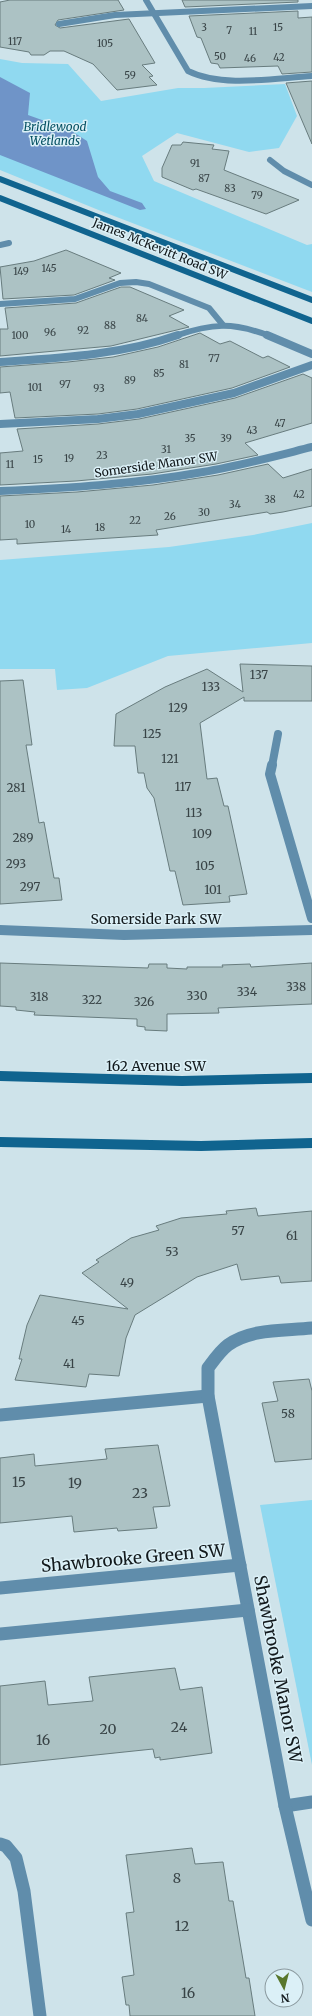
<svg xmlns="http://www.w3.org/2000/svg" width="312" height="2016" font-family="Merriweather,serif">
	<rect width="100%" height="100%" fill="#cee3ea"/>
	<g fill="#90d9f0">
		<polygon points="0,59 22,63 68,64 101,101 178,88 204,88 285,84 297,116 279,148 249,152 177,133 142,156 154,181 307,245 312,244 312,292 101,211 0,170"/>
		<polygon points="312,523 312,643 168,656 87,688 57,690 55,669 0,669 0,560 169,547 253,535"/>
		<polygon points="312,1500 312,1765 260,1505"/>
	</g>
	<polygon fill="#6f94c8" points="0,77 30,93 28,115 70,130 87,141 98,177 110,191 142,203 146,209 140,210 0,155"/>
	<g fill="#acc2c4" stroke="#687c7e">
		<polygon points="10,0 118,0 124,10 58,20 55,25 60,28 129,19 155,63 142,65 153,76 149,77 157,85 117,90 93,64 64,51 50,51 44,55 31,55 29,52 0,47 0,2"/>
		<polygon points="182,0 298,0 298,2 185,7"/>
		<polygon points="298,11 298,18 312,17 312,72 282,74 278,66 220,68 218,64 211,63 201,38 197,37 189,16"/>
		<polygon points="312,81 312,144 286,83"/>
		<polygon points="183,142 214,145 212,149 229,151 224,170 299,200 266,214 196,189 193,190 162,177 162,168 172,145 181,145"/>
		<polygon points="66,250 121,273 109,278 115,280 74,295 3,299 0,267 34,261"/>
		<polygon points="121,287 130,287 184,310 169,316 189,327 111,346 0,356 0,329 8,329 5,308 76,303"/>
		<polygon points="200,333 220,344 230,341 263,358 268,356 290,367 232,388 137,409 98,414 15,418 10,392 0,393 0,367 68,362 113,357 158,347"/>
		<polygon points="303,374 312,378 312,423 245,443 258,455 216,464 152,474 76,481 0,485 0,453 23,451 17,429 98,424 139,419 235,398"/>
		<polygon points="268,464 283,478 312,469 312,506 283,512 270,514 267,512 156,530 158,535 17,544 17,539 0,540 0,496 77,492 153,485 218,475"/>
		<polygon points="240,664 312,666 312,701 244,701 244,697 200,723 207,779 217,778 224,806 228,806 247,894 229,896 230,902 183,905 175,871 170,871 154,798 147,788 144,773 138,773 135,746 114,746 116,714 165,687 207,669 243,692"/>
		<polygon points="23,680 32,745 26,745 39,823 44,822 54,878 59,878 62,900 0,904 0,681"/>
		<polygon points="0,963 148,968 149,964 167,964 167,968 187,969 187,967 223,967 222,965 250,964 251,967 312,963 312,1004 218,1008 219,1013 167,1014 167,1031 145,1030 145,1027 137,1026 137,1019 34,1015 35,1012 16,1010 16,1007 0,1006"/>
		<polygon points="256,1208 258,1216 312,1211 312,1281 281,1283 279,1276 241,1280 237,1264 197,1277 135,1315 126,1338 119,1376 89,1374 86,1387 15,1380 22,1359 19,1359 27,1325 40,1295 128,1309 82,1273 99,1262 96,1260 131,1238 159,1230 156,1226 181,1218 227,1214 226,1211"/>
		<polygon points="309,1379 312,1391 312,1459 275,1462 262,1403 278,1401 273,1382"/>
		<polygon points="158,1445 170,1506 153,1507 157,1528 118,1531 117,1528 74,1532 72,1516 0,1523 0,1458 34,1454 35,1466 107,1459 105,1449"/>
		<polygon points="175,1668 180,1690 202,1687 212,1753 160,1760 160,1757 155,1758 153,1749 0,1765 0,1686 45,1681 48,1705 93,1701 89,1677"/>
		<polygon points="192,1848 195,1864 223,1862 229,1901 233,1901 246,1978 249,1978 255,2016 130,2016 129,2005 126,2005 122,1977 134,1975 126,1913 134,1912 126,1855"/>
	</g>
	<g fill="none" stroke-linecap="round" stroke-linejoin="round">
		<polyline stroke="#608dab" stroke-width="6" points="0,304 75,299 120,283 136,282 149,284 209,308 223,325"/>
		<polyline stroke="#608dab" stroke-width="8" points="0,424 98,419 138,414 234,393 312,365"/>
		<g stroke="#608dab" stroke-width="13">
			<polyline points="0,1415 208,1396"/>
			<polyline points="285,1806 312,1802"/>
			<polyline points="0,1844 6,1846 16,1858 24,1891 40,2016"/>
		</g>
		<g stroke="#608dab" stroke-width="6">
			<path d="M146,0L188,71C222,88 275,78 312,76"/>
			<polyline points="59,24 115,15 312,6"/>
			<polyline points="270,160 284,171 312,185"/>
			<polyline points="0,245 9,243"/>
			<path d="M175,336C212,323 233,322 270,336"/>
		</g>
		<g stroke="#608dab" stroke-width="8">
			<polyline points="267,335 312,354"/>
			<path d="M0,362C59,358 121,355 178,335"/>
			<path d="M0,491C68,488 136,484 203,472C239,466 276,456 312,447"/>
			<polyline points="272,766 278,734"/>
		</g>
		<g stroke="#608dab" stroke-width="10">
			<polyline points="272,765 270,774 312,918"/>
			<polyline points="0,930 124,935 312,930"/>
		</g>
		<g stroke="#608dab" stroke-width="13">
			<path d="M312,1328C285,1331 251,1328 228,1345C220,1351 214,1360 208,1368V1396L285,1806L312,1920"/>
			<polyline points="0,1588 240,1565"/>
			<polyline points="0,1634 248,1610"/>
		</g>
		<g stroke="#10648f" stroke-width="6">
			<polyline points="0,179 312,300"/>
			<polyline points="0,198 312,321"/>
		</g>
		<g stroke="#10648f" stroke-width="10">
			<polyline points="0,1076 182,1081 312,1078"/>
			<polyline points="0,1142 201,1146 312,1143"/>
		</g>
	</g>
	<g text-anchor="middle" stroke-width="3" stroke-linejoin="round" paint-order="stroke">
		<g font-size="10" fill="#384346">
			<text x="204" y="31">3</text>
			<text x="278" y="31">15</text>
			<text x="229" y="34">7</text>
			<text x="253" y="35">11</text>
			<text x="15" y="45">117</text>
			<text x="105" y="47">105</text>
			<text x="220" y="60">50</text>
			<text x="279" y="61">42</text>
			<text x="250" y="62">46</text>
			<text x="130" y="79">59</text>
			<text x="195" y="167">91</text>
			<text x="204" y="182">87</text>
			<text x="230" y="192">83</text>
			<text x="257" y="199">79</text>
			<text x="49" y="272">145</text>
			<text x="21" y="275">149</text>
			<text x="142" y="322">84</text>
			<text x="110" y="329">88</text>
			<text x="83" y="334">92</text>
			<text x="50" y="336">96</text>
			<text x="20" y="339">100</text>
			<text x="214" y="362">77</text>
			<text x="184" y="368">81</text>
			<text x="159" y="377">85</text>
			<text x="130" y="384">89</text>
			<text x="65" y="388">97</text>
			<text x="35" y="391">101</text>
			<text x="99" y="392">93</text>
			<text x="280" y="427">47</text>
			<text x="252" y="434">43</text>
			<text x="190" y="442">35</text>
			<text x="226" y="442">39</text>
			<text x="166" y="453">31</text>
			<text x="102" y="459">23</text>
			<text x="69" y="462">19</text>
			<text x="38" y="463">15</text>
			<text x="10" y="468">11</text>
			<text x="299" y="498">42</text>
			<text x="270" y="503">38</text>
			<text x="235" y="508">34</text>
			<text x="204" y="516">30</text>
			<text x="170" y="520">26</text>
			<text x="135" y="524">22</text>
			<text x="30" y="528">10</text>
			<text x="100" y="531">18</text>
			<text x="66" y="533">14</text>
		</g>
		<g font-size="12" font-style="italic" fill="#045062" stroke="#dbf0f7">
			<text x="55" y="131">Bridlewood<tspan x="55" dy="14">Wetlands</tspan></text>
		</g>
		<g font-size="12" fill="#12191c" stroke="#dbf0f7">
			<text transform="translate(160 249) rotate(22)" y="4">James McKevitt Road SW</text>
			<text transform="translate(156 465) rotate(-8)" y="4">Somerside Manor SW</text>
		</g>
		<g font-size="12" fill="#384346">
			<text x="259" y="679">137</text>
			<text x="211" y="691">133</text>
			<text x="178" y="712">129</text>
			<text x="152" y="738">125</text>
			<text x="170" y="763">121</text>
			<text x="183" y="791">117</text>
			<text x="16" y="792">281</text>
			<text x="194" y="817">113</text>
			<text x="202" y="838">109</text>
			<text x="23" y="842">289</text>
			<text x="16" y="868">293</text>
			<text x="205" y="870">105</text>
			<text x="30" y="891">297</text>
			<text x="213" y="894">101</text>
			<text x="296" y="991">338</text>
			<text x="247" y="996">334</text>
			<text x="197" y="1000">330</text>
			<text x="39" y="1001">318</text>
			<text x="92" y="1004">322</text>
			<text x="144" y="1006">326</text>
			<text x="238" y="1235">57</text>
			<text x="292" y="1240">61</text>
			<text x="172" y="1256">53</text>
			<text x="127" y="1287">49</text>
			<text x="78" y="1325">45</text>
			<text x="69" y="1368">41</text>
			<text x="288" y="1418">58</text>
		</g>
		<g font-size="14" fill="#12191c" stroke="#dbf0f7">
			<text x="156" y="924">Somerside Park SW</text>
			<text x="156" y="1071">162 Avenue SW</text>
		</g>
		<g font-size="14" fill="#384346">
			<text x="19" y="1487">15</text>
			<text x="75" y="1488">19</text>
			<text x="140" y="1498">23</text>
			<text x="179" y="1732">24</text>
			<text x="108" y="1734">20</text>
			<text x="43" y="1745">16</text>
			<text x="177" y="1883">8</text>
			<text x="182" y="1931">12</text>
			<text x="188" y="1998">16</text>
		</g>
		<g font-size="17" fill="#12191c" stroke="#dbf0f7">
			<text transform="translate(133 1558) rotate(-5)" y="6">Shawbrooke Green SW</text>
			<text transform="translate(278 1669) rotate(79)" y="6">Shawbrooke Manor SW</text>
		</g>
	</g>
	<g transform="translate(284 1988) rotate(173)"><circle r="19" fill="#dbf0f7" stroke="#8b9a9f"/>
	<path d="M0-3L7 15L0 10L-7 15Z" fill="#58772d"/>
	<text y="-6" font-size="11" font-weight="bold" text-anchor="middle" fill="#12191c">N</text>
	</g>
</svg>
